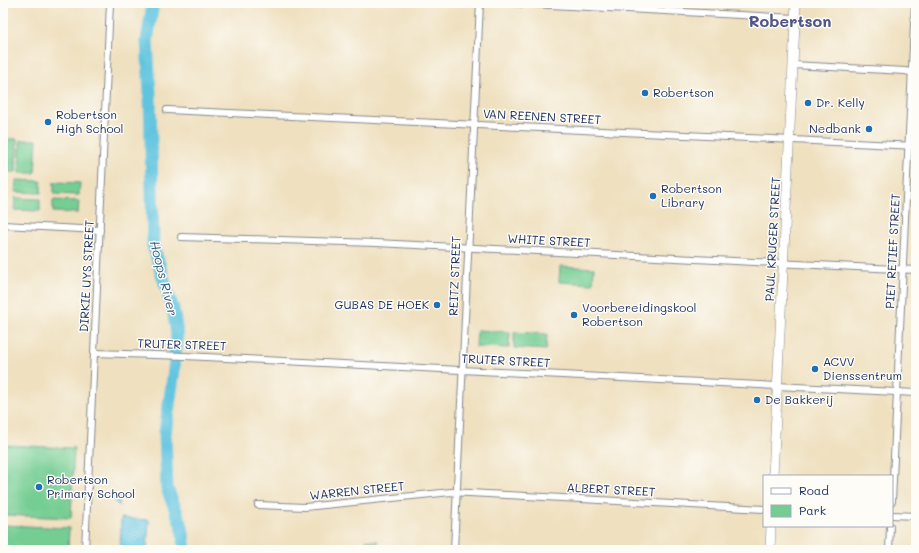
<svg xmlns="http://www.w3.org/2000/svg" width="919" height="553" font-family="Mali,sans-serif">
	<rect width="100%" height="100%" fill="#fdfcf7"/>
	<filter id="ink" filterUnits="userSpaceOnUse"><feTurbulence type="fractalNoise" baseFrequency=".025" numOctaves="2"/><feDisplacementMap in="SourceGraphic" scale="8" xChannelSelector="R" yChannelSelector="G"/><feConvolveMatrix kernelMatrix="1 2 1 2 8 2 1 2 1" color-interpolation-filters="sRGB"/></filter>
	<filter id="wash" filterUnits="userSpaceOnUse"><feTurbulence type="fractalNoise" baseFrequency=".012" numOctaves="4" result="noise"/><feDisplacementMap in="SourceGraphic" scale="16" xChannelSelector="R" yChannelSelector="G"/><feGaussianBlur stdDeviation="0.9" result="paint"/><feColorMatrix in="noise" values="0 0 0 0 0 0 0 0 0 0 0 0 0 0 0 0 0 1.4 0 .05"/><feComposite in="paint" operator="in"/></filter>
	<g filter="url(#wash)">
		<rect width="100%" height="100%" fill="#efe0bf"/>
		<g fill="#74cd93" stroke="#487e78">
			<polygon points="3,139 17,139 16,172 3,172"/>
			<polygon points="20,140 37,140 35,173 19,173"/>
			<polygon points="16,180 41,181 41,193 15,192"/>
			<polygon points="54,182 80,183 79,195 54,194"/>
			<polygon points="15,198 40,199 40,211 14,210"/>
			<polygon points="53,200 79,201 78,213 53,212"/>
			<polygon points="560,266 594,268 593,284 559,282"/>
			<polygon points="477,330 510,332 509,348 476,347"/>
			<polygon points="514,332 547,334 546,350 514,348"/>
			<polygon points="3,445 74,448 71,518 3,515"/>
			<polygon points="3,525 69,528 68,550 3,550"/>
			<polygon points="366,540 378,541 377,550 365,550"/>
		</g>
		<g fill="#61c4df" stroke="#3e7a9e">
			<polygon points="112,496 120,497 119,506 111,498"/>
			<polygon points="121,518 149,520 147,550 120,550"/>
		</g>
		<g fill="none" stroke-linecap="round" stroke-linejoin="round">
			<polyline stroke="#61c4df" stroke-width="13" points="153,3 147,41 150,93 153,245 173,309 177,334 174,370 165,433 167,488 182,526 185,550"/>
		</g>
	</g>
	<g filter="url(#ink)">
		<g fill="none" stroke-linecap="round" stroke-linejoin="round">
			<g stroke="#85888e" stroke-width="8">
				<g id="street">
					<polyline points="513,3 795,18"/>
					<polyline points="793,65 905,71 915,73"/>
					<polyline points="167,110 916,146"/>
					<polyline points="3,225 100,230"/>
					<polyline points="181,237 376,243 916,270"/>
					<polyline points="95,353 185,356 916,393"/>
					<polyline points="892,501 915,3"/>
					<polyline points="258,505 305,507 451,492 764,509"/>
					<polyline points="892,515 916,516"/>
					<polyline points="85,550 110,3"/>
					<polyline points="454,550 480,3"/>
					<polyline points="889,550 890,526"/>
				</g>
			</g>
			<g stroke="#85888e" stroke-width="10">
				<g id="secondary">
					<polyline points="773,476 796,3"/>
					<polyline points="770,550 771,526"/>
				</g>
			</g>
			<use href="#street" stroke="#fff" stroke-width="6"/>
			<use href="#secondary" stroke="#fff" stroke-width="9"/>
		</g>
	</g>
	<g fill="#1f6fb2" stroke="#fdfcf7" stroke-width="1.5">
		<circle cx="645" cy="93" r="4"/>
		<circle cx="808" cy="103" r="4"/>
		<circle cx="48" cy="122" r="4"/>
		<circle cx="869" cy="129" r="4"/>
		<circle cx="653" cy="196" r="4"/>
		<circle cx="437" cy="305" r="4"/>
		<circle cx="574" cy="315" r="4"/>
		<circle cx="815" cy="369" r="4"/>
		<circle cx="757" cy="400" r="4"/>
		<circle cx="39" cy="487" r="4"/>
	</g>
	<g text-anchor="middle" stroke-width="3" stroke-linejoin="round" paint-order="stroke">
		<g font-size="12" fill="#1b2f5e" stroke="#fdfcf7" text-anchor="start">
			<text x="653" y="97">Robertson</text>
			<text x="816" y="107">Dr. Kelly</text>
			<text x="56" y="119">Robertson<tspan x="56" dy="14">High School</tspan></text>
			<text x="861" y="133" text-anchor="end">Nedbank</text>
			<text x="661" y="193">Robertson<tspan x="661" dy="14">Library</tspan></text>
			<text x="429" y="309" text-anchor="end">GUBAS DE HOEK</text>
			<text x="582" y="312">Voorbereidingskool<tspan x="582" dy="14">Robertson</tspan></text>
			<text x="823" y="366">ACVV<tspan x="823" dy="14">Dienssentrum</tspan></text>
			<text x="765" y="404">De Bakkerij</text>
			<text x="47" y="484">Robertson<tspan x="47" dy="14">Primary School</tspan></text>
		</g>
		<g font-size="12" fill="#1b2f5e" stroke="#fdfcf7">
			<text transform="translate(542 117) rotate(3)" y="4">VAN REENEN STREET</text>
			<text transform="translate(773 239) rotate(-87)" y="4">PAUL KRUGER STREET</text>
			<text transform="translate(549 241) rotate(3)" y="4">WHITE STREET</text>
			<text transform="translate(893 251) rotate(-87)" y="4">PIET RETIEF STREET</text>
			<text transform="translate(87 276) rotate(-87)" y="4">DIRKIE UYS STREET</text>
			<text transform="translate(455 276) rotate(-88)" y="4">REITZ STREET</text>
			<text transform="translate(182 345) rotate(2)" y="4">TRUTER STREET</text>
			<text transform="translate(506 361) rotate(3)" y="4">TRUTER STREET</text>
			<text transform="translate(611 490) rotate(3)" y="4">ALBERT STREET</text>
			<text transform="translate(357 491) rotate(-6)" y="4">WARREN STREET</text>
		</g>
		<g font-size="13" font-style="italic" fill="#305c85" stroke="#fdfcf7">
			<text transform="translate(164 278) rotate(76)" y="5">Hoops River</text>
		</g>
		<g font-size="16" font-weight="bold" fill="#4f5588" stroke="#fdfcf7">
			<text x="790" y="27">Robertson</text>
		</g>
	</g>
	<rect width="919" height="553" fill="none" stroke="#fdfcf7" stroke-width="16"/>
	<rect x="763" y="475" width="130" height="52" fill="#fdfcf7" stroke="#a3aaba"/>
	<rect x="771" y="488" width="20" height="6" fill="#ffffff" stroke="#a3aaba"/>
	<text x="799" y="495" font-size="12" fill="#1b2f5e">Road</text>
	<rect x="771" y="505" width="20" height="12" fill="#74cd93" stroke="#a3aaba"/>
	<text x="799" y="515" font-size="12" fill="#1b2f5e">Park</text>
</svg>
